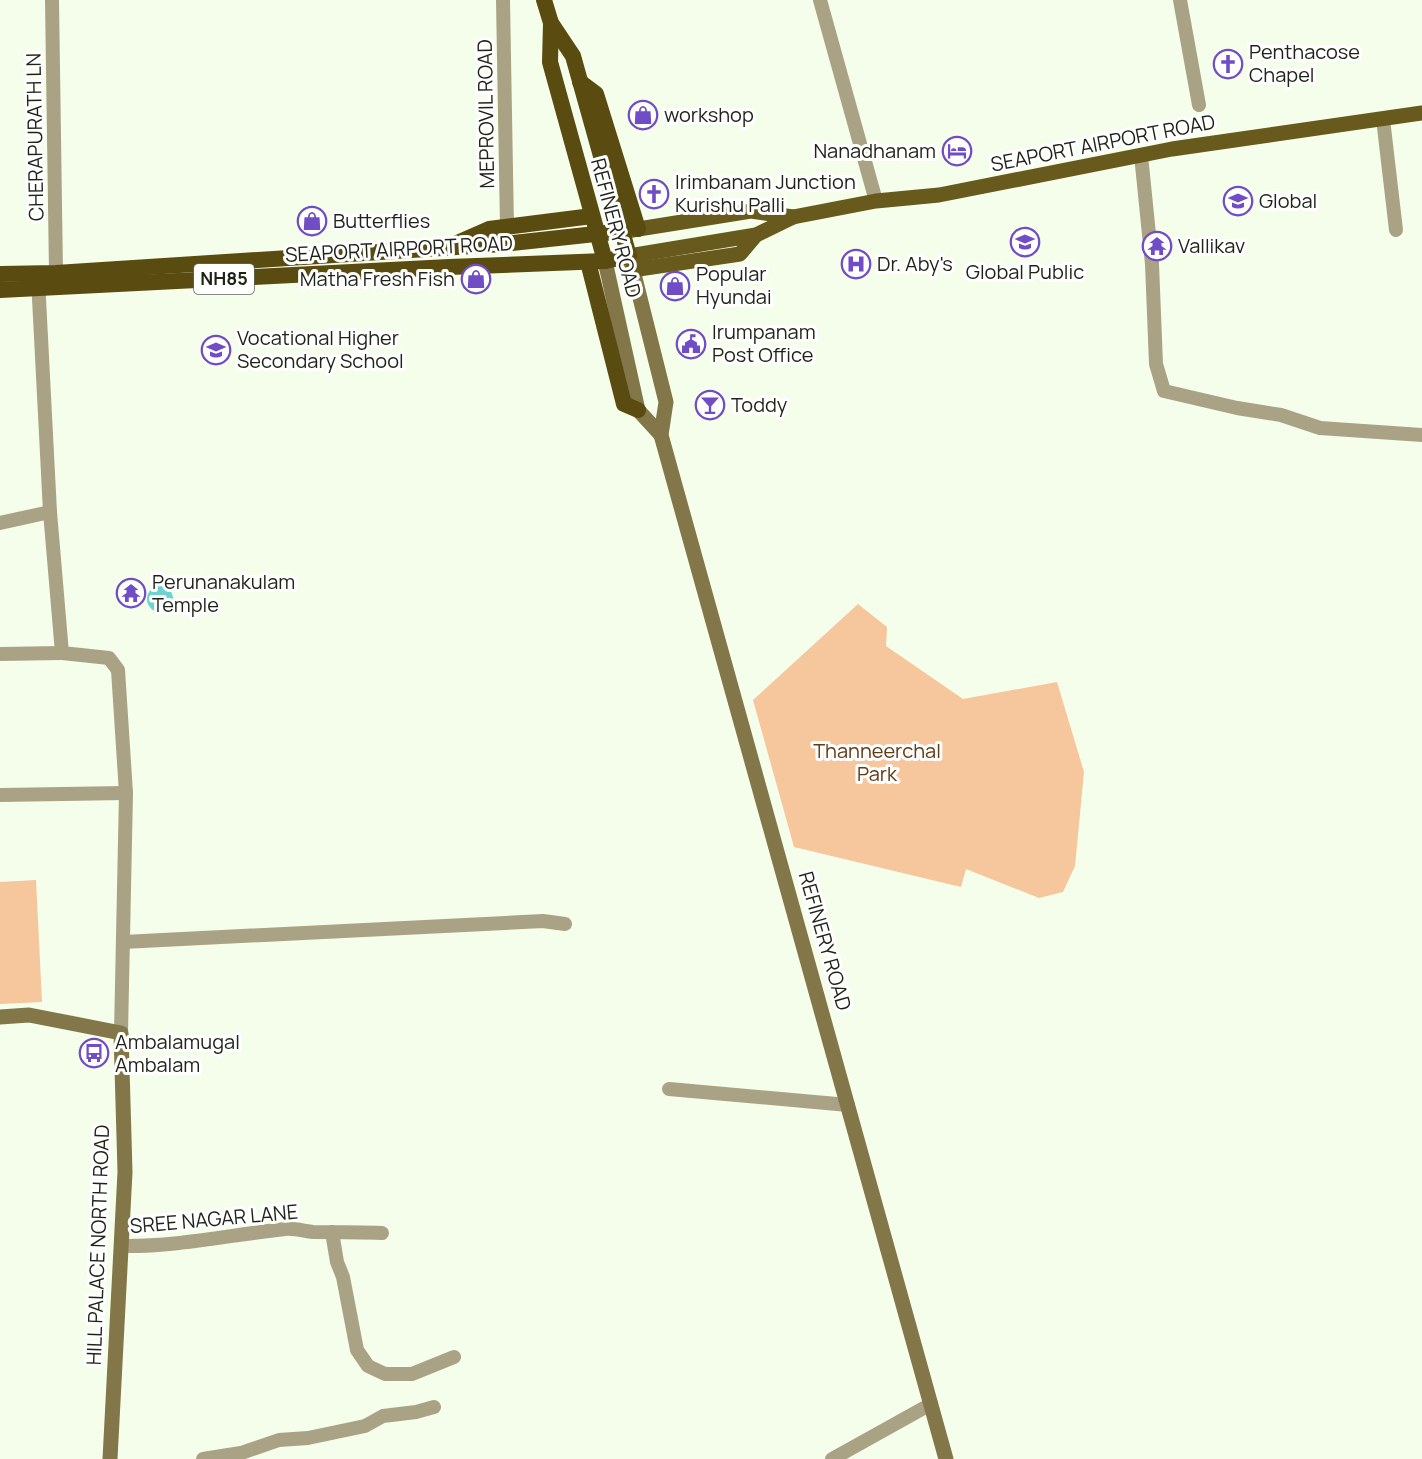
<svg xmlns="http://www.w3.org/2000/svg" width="1422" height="1459" font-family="Manrope,sans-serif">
	<rect width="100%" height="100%" fill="#f5feeb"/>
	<g fill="#f6c69d">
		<polygon points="858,604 887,627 886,646 963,699 1057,682 1084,772 1075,866 1063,892 1039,898 966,869 961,887 794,847 753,700"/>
		<polygon points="36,880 42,1002 0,1004 0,882"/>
	</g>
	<circle fill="#6dd3d1" cx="160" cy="599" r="13"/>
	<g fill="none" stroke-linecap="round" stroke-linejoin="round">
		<g stroke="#aaa284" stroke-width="14">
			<polyline points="52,0 56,273"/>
			<polyline points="503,0 507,227"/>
			<polyline points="820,0 876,201"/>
			<polyline points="1180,0 1199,105"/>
			<polyline points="1383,119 1396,230"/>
			<polyline points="1141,155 1152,264 1156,364 1164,391 1237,408 1281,415 1320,428 1422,435"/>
			<polyline points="38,279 50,512 62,653 109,658 118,670 126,793 121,1033"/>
			<polyline points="0,523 50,512"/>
			<polyline points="0,654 62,653"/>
			<polyline points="0,795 126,793"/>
			<polyline points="123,942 543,921 565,924"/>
			<polyline points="669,1089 848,1105"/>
			<polyline points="332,1232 337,1262 343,1277 357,1350 368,1366 385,1374 412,1374 454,1357"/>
			<path d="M121,1246C176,1247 230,1235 285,1229C294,1228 304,1231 313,1232C336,1232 359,1232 382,1233"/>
			<polyline points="203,1459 241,1453 279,1440 308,1438 365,1426 383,1416 416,1412 434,1407"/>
			<polyline points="832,1459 931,1404"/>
		</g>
		<g stroke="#83774a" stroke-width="15">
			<polyline points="630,258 666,402 661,435 946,1459"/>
			<polyline points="605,261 638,410 661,435"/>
			<polyline points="0,1017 29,1015 121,1033 125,1172 110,1459"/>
		</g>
		<g stroke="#68591d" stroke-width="15">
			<polyline points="626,231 751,211 793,217"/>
			<polyline points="629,256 756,235 793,217 876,201 939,195 1172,149 1422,113"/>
			<polyline points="632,270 740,254 756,235"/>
		</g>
		<g stroke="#5a4c10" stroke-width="16">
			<polyline points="551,23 550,62 605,261"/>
			<polyline points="580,82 596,94 638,229"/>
			<polyline points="457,243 489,229 592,216"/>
			<polyline points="588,262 624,404 638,410"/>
			<polyline points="0,274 56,273 503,244 623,231"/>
			<polyline points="0,290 449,267 605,261 629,256 573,56 551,23 544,0"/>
		</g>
	</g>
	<defs>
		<g id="church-ring" transform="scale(1.5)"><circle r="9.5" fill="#fff" stroke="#704cc5" stroke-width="1.5"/><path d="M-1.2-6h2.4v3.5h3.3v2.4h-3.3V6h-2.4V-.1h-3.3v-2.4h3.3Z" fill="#704cc5"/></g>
		<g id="shop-ring" transform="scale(1.5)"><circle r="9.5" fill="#fff" stroke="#704cc5" stroke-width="1.5"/><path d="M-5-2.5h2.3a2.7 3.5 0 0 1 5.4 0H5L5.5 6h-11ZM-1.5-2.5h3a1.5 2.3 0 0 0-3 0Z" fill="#704cc5"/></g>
		<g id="hotel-ring" transform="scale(1.5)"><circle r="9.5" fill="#fff" stroke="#704cc5" stroke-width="1.5"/><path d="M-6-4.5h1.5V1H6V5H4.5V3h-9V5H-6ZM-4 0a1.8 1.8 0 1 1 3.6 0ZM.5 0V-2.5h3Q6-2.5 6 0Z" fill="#704cc5"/></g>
		<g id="school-ring" transform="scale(1.5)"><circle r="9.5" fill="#fff" stroke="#704cc5" stroke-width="1.5"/><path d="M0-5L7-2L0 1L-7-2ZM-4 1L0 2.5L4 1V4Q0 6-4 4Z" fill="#704cc5"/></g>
		<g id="temple-ring" transform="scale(1.5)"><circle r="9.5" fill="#fff" stroke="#704cc5" stroke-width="1.5"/><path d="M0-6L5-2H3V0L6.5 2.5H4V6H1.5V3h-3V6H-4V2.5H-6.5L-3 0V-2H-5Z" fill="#704cc5"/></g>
		<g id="hospital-ring" transform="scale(1.5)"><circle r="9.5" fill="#fff" stroke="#704cc5" stroke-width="1.5"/><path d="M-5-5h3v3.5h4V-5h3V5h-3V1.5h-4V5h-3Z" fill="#704cc5"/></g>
		<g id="civic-ring" transform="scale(1.5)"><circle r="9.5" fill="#fff" stroke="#704cc5" stroke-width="1.5"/><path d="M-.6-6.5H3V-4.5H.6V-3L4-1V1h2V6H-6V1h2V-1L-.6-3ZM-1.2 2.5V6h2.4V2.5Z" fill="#704cc5"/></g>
		<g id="bar-ring" transform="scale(1.5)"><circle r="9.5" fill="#fff" stroke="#704cc5" stroke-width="1.5"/><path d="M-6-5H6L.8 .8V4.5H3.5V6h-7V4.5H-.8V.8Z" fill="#704cc5"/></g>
		<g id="bus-ring" transform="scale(1.5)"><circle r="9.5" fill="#fff" stroke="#704cc5" stroke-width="1.5"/><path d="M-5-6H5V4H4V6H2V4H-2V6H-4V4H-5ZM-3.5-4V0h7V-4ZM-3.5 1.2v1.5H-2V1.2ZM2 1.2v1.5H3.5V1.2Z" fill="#704cc5"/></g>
	</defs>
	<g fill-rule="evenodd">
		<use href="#church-ring" x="1228" y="64"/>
		<use href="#shop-ring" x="643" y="115"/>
		<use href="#hotel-ring" x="957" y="151"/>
		<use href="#church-ring" x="654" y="194"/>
		<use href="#school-ring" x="1238" y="201"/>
		<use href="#shop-ring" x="312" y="221"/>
		<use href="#school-ring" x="1025" y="242"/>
		<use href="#temple-ring" x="1157" y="246"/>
		<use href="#hospital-ring" x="856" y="264"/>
		<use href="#shop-ring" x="476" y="279"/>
		<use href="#shop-ring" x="675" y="286"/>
		<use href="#civic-ring" x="691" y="344"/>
		<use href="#school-ring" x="216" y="350"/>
		<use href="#bar-ring" x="710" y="405"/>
		<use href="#temple-ring" x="131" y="593"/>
		<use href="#bus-ring" x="94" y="1053"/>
	</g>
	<g text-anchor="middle" stroke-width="6" stroke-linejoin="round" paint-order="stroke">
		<rect fill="#fff" stroke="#62655d" stroke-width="1.5" x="194" y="264" width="60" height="30" rx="4.5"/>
		<g font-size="18" font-weight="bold" fill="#1e2318">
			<text x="224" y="285">NH85</text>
		</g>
		<g font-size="20" fill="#1e2318" stroke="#fff" text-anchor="start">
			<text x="1249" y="59">Penthacose<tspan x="1249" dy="23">Chapel</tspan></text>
			<text x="664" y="122">workshop</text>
			<text x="936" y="158" text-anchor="end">Nanadhanam</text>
			<text x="675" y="189">Irimbanam Junction<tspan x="675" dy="23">Kurishu Palli</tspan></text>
			<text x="1259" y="208">Global</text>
			<text x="333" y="228">Butterflies</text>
			<text x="1178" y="253">Vallikav</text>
			<text x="877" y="271">Dr. Aby's</text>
			<text x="1025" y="279" text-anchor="middle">Global Public</text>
			<text x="696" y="281">Popular<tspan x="696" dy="23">Hyundai</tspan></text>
			<text x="455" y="286" text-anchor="end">Matha Fresh Fish</text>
			<text x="712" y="339">Irumpanam<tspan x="712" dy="23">Post Office</tspan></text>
			<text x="237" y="345">Vocational Higher<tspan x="237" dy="23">Secondary School</tspan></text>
			<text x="731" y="412">Toddy</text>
			<text x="152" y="589">Perunanakulam<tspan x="152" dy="23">Temple</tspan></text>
			<text x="115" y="1049">Ambalamugal<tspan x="115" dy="23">Ambalam</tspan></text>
		</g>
		<g font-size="20" fill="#1e2318" stroke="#fff">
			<text transform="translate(486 114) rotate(-91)" y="7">MEPROVIL ROAD</text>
			<text transform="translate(35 137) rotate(-91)" y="7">CHERAPURATH LN</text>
			<text transform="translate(1103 143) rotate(-11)" y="7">SEAPORT AIRPORT ROAD</text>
			<text transform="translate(616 228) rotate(75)" y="7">REFINERY ROAD</text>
			<text transform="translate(399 249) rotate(-3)" y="7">SEAPORT AIRPORT ROAD</text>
			<text transform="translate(825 941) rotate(74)" y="7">REFINERY ROAD</text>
			<text transform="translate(214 1219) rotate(-5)" y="7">SREE NAGAR LANE</text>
			<text transform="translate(98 1245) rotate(-88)" y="7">HILL PALACE NORTH ROAD</text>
		</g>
		<g font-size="20" fill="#613b14" stroke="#fff">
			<text x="877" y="758">Thanneerchal<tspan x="877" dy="23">Park</tspan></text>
		</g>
	</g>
</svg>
